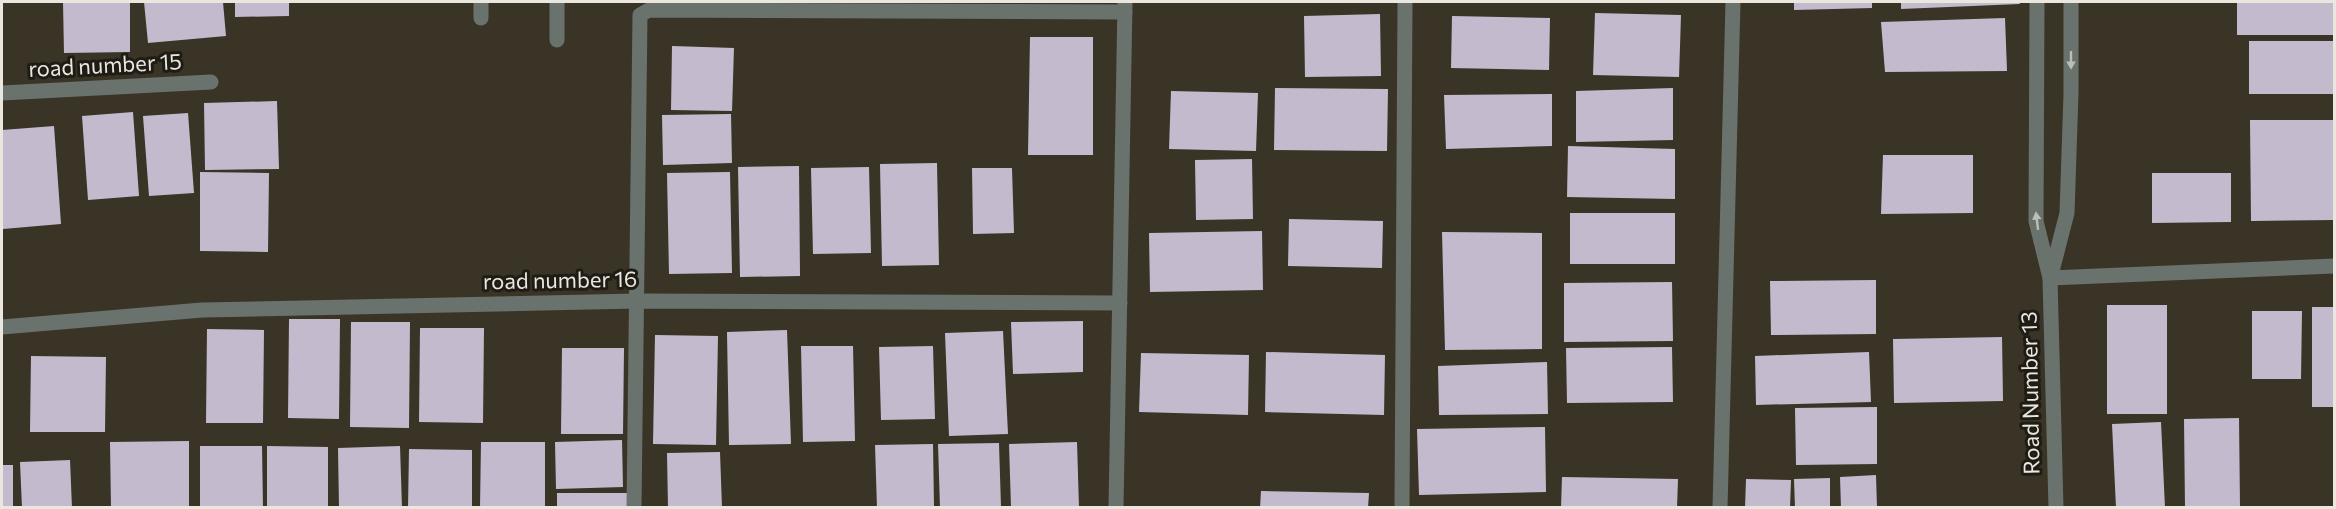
<svg xmlns="http://www.w3.org/2000/svg" width="2336" height="509" font-family="Commissioner,sans-serif">
	<rect width="100%" height="100%" fill="#3a3426"/>
	<g fill="#c3bbcd">
		<polygon points="63,2 130,2 130,52 64,53"/>
		<polygon points="144,2 223,2 226,36 148,43"/>
		<polygon points="235,2 289,2 289,16 235,17"/>
		<polygon points="1794,2 1872,2 1872,8 1794,10"/>
		<polygon points="1901,2 2019,2 2020,4 1901,9"/>
		<rect x="2237" y="2" width="97" height="33"/>
		<polygon points="1595,13 1681,15 1679,77 1593,75"/>
		<polygon points="1380,14 1381,76 1305,77 1304,16"/>
		<polygon points="1452,16 1550,18 1549,70 1451,68"/>
		<polygon points="2005,18 2007,71 1885,72 1881,22"/>
		<polygon points="1030,37 1093,37 1093,155 1028,155"/>
		<rect x="2249" y="41" width="85" height="53"/>
		<polygon points="672,46 734,48 732,111 671,110"/>
		<polygon points="1275,88 1388,89 1387,151 1274,150"/>
		<polygon points="1673,88 1673,140 1576,142 1576,91"/>
		<polygon points="1171,91 1258,93 1256,151 1169,149"/>
		<polygon points="1552,94 1552,146 1446,149 1444,95"/>
		<polygon points="277,101 279,169 205,170 204,103"/>
		<polygon points="133,112 139,196 88,200 82,116"/>
		<polygon points="188,113 194,193 149,196 143,116"/>
		<polygon points="731,114 732,163 663,165 662,115"/>
		<polygon points="2250,120 2334,120 2334,220 2251,221"/>
		<polygon points="54,126 61,224 3,229 2,130"/>
		<polygon points="1568,146 1675,149 1675,199 1567,197"/>
		<polygon points="1883,155 1973,155 1973,213 1881,214"/>
		<polygon points="1252,159 1253,219 1196,220 1195,160"/>
		<polygon points="937,163 939,265 882,266 880,164"/>
		<polygon points="799,166 800,276 740,277 738,167"/>
		<polygon points="869,167 871,253 813,254 811,168"/>
		<polygon points="972,168 1012,168 1014,233 973,234"/>
		<polygon points="200,172 269,173 268,252 200,251"/>
		<polygon points="730,172 732,273 669,274 667,173"/>
		<polygon points="2152,173 2231,173 2231,222 2152,223"/>
		<rect x="1570" y="213" width="105" height="51"/>
		<polygon points="1289,219 1383,221 1382,268 1288,266"/>
		<polygon points="1262,231 1263,290 1150,292 1149,233"/>
		<polygon points="1442,232 1542,233 1542,349 1445,350"/>
		<polygon points="1876,280 1876,334 1771,335 1770,281"/>
		<polygon points="1672,282 1673,341 1564,342 1564,283"/>
		<rect x="2107" y="305" width="60" height="109"/>
		<rect x="2312" y="307" width="22" height="100"/>
		<polygon points="2252,311 2302,311 2301,379 2252,379"/>
		<polygon points="289,319 340,319 339,419 288,418"/>
		<polygon points="1083,321 1083,372 1013,374 1011,322"/>
		<polygon points="351,322 410,322 409,428 350,427"/>
		<polygon points="420,328 484,328 483,423 419,422"/>
		<polygon points="207,329 264,330 263,423 206,423"/>
		<polygon points="787,330 791,444 729,445 727,332"/>
		<polygon points="1003,331 1008,434 949,436 945,333"/>
		<polygon points="655,335 718,336 716,445 653,444"/>
		<polygon points="2002,337 2003,401 1894,403 1893,339"/>
		<polygon points="801,346 853,346 855,441 803,442"/>
		<polygon points="933,346 935,419 881,420 879,347"/>
		<polygon points="1672,347 1673,402 1567,403 1566,348"/>
		<polygon points="562,348 624,348 623,434 561,434"/>
		<polygon points="1266,352 1385,355 1384,415 1265,412"/>
		<polygon points="1869,352 1871,402 1756,405 1755,356"/>
		<polygon points="1141,353 1249,355 1248,415 1139,412"/>
		<polygon points="31,356 106,357 105,432 30,432"/>
		<polygon points="1547,362 1548,414 1439,415 1438,366"/>
		<polygon points="1877,407 1877,464 1796,465 1795,408"/>
		<polygon points="2239,418 2240,508 2185,508 2184,419"/>
		<polygon points="2161,422 2165,508 2116,508 2112,424"/>
		<polygon points="1545,427 1546,492 1419,495 1417,429"/>
		<polygon points="622,440 623,487 556,489 555,442"/>
		<polygon points="189,441 189,508 111,508 110,442"/>
		<polygon points="481,442 545,442 545,508 480,508"/>
		<polygon points="1077,442 1079,508 1011,508 1009,444"/>
		<polygon points="999,443 1001,508 940,508 938,444"/>
		<polygon points="933,444 934,508 877,508 875,445"/>
		<polygon points="200,446 262,446 263,508 200,508"/>
		<polygon points="267,446 328,447 328,508 267,508"/>
		<polygon points="400,446 402,508 339,508 338,448"/>
		<polygon points="409,449 472,450 472,508 408,508"/>
		<polygon points="720,452 722,508 668,508 667,453"/>
		<polygon points="70,460 72,508 22,508 20,462"/>
		<rect x="2" y="465" width="11" height="43"/>
		<polygon points="1876,475 1877,508 1841,508 1840,477"/>
		<polygon points="1562,477 1678,479 1677,508 1561,508"/>
		<polygon points="1830,478 1830,508 1795,508 1794,479"/>
		<polygon points="1746,479 1791,480 1790,508 1745,508"/>
		<polygon points="1261,491 1369,493 1368,508 1260,508"/>
		<rect x="557" y="493" width="70" height="15"/>
	</g>
	<g fill="none" stroke-linecap="round" stroke-linejoin="round">
		<g stroke="#6a726d" stroke-width="15">
			<polyline points="481,2 481,18"/>
			<polyline points="557,2 557,40"/>
			<polyline points="2,93 211,82"/>
			<polyline points="2050,278 2334,266"/>
			<polyline points="2,327 202,310 637,301 1120,303"/>
			<polyline points="634,508 640,15 649,10 1125,12"/>
			<polyline points="1116,508 1125,2"/>
			<polyline points="1402,508 1405,2"/>
			<polyline points="1720,508 1733,2"/>
		</g>
		<g stroke="#6a726d" stroke-width="15">
			<polyline points="2037,2 2036,221 2050,278 2056,508"/>
			<polyline points="2051,275 2067,213 2071,94 2071,2"/>
		</g>
	</g>
	<defs><path id="oneway-solid" d="M-6-.8H1V-3.2L6.5 0L1 3.2V.8H-6Z" transform="scale(1.5)"/></defs>
	<g fill="#bdbeb6">
		<use href="#oneway-solid" transform="translate(2071 60) rotate(90)"/>
		<use href="#oneway-solid" transform="translate(2037 221) rotate(-97)"/>
	</g>
	<g text-anchor="middle" stroke-width="6" stroke-linejoin="round" paint-order="stroke">
		<g font-size="22" fill="#eae7de" stroke="#1f1c16">
			<text transform="translate(105 65) rotate(-3)" y="8">road number 15</text>
			<text transform="translate(560 280) rotate(-1)" y="8">road number 16</text>
			<text transform="translate(2030 393) rotate(-91)" y="8">Road Number 13</text>
		</g>
	</g>
	<rect width="2336" height="509" fill="none" stroke="#eae7de" stroke-width="6"/>
</svg>
